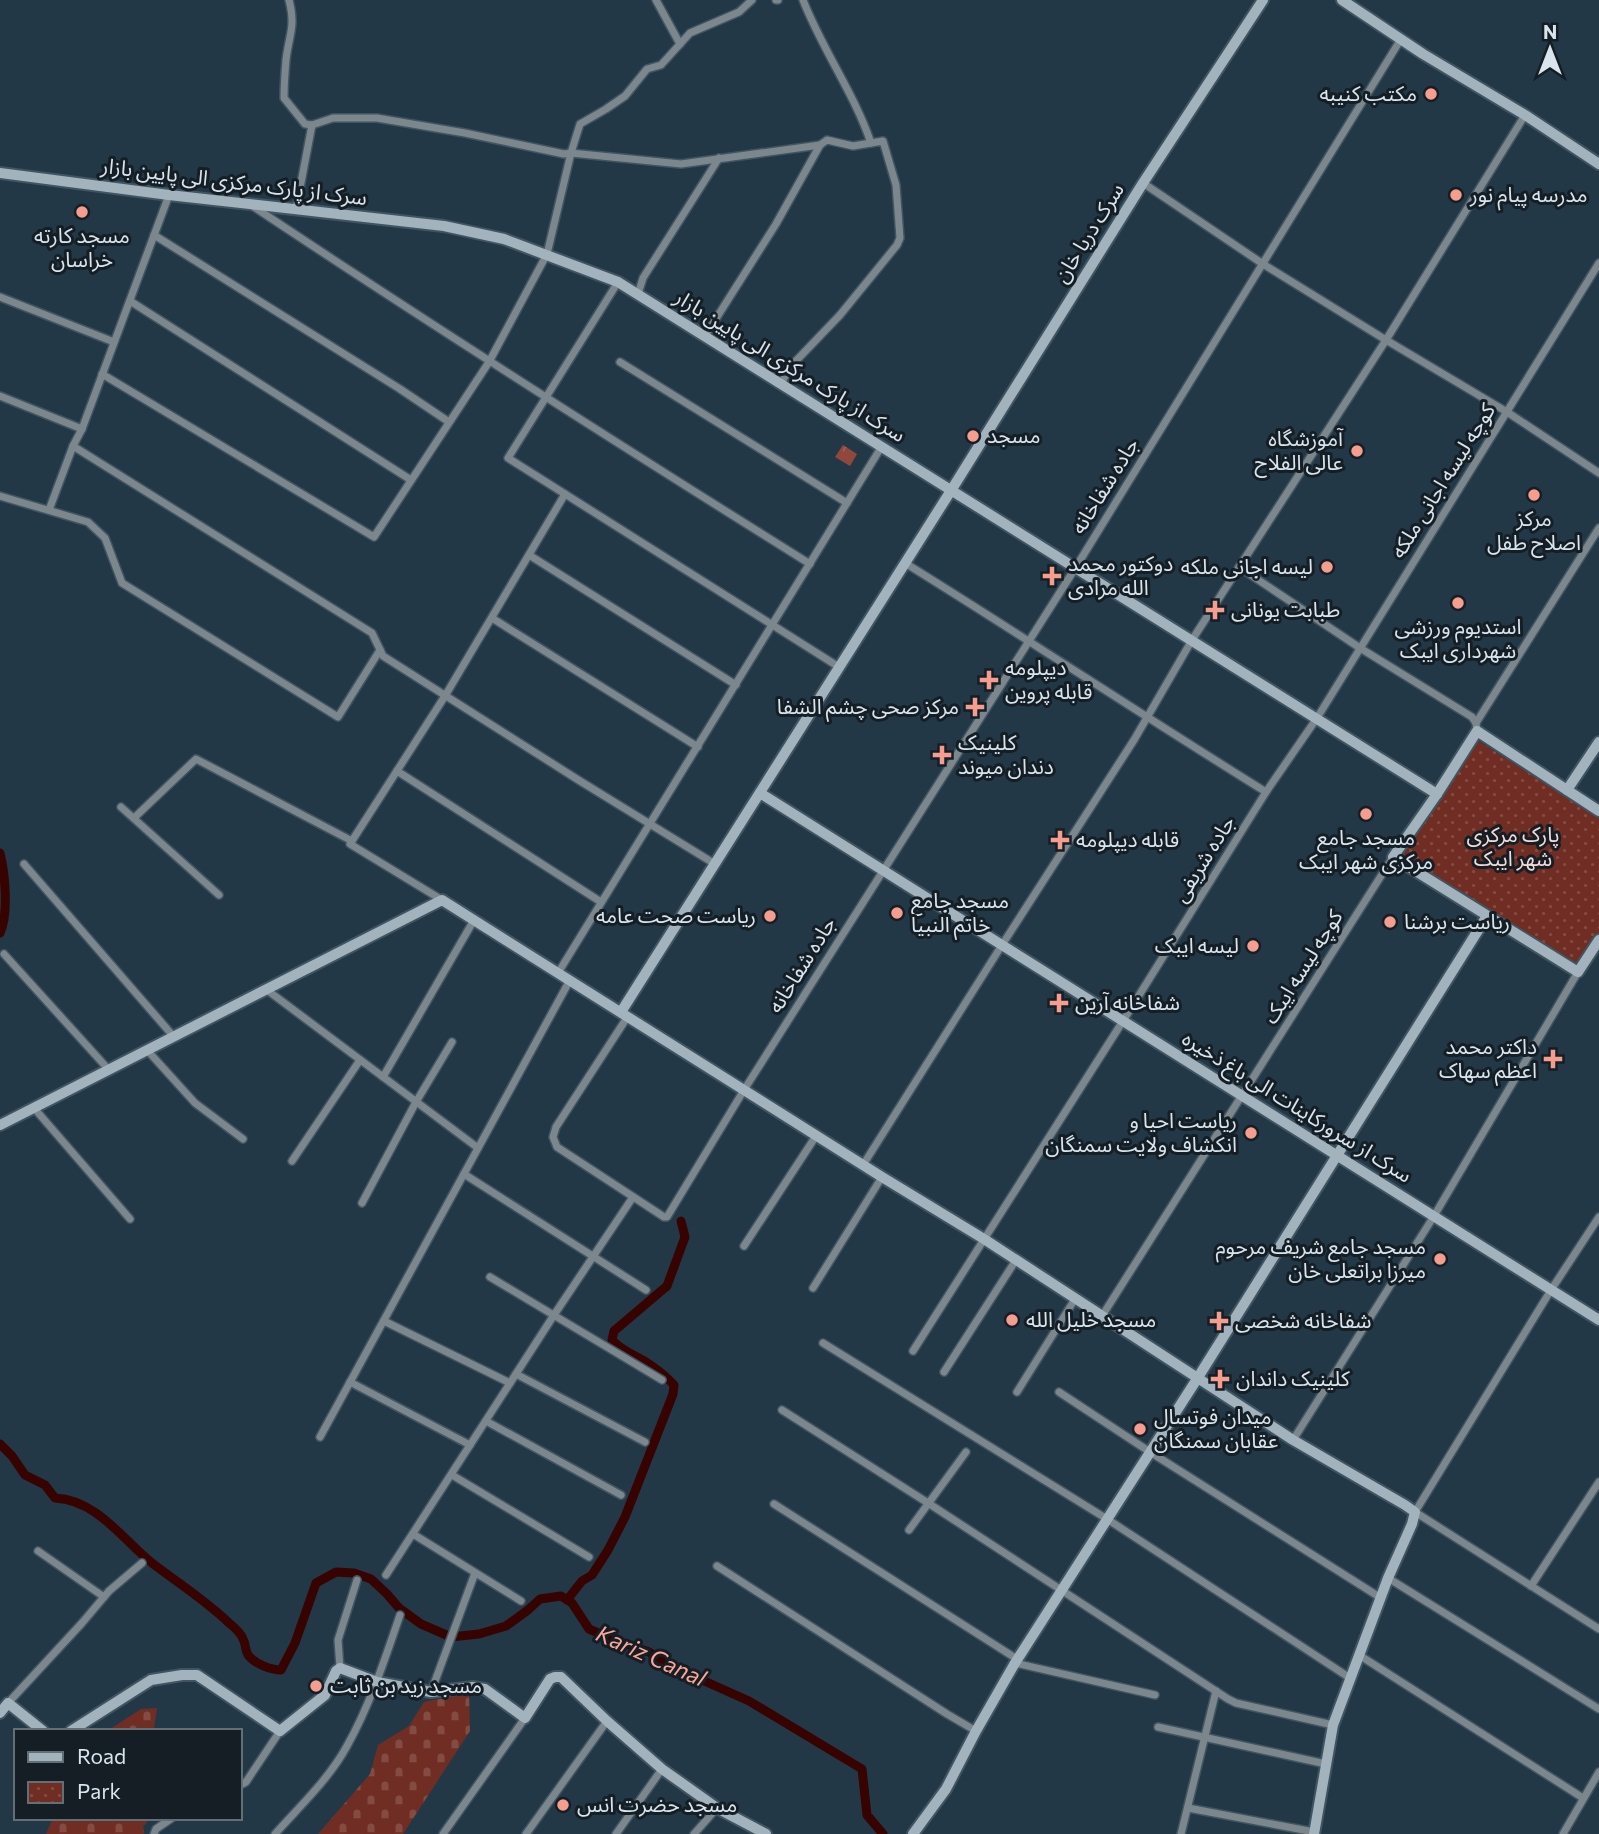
<svg xmlns="http://www.w3.org/2000/svg" width="1599" height="1834" font-family="Commissioner,'Noto Sans Arabic',sans-serif">
	<defs>
		<pattern id="forest-crowns" width="20" height="18" patternUnits="userSpaceOnUse" patternTransform="scale(1.75)"><rect width="20" height="18" fill="#92473c"/><path d="M2 6a3 3 0 1 1 6 0M12 15a3 3 0 1 1 6 0" fill="none" stroke="#a16158"/></pattern>
		<pattern id="cemetery-stones" width="16" height="16" patternUnits="userSpaceOnUse" patternTransform="scale(1.75)"><rect width="16" height="16" fill="#702d23"/><path d="M2 7V4a2 2 0 0 1 4 0v3zM10 15v-3a2 2 0 0 1 4 0v3z" fill="#844b43"/></pattern>
		<pattern id="park-dots" width="8" height="8" patternUnits="userSpaceOnUse" patternTransform="scale(1.75)"><rect width="8" height="8" fill="#702d23"/><path d="M2 2h.1M6 6h.1" fill="none" stroke="#844b43" stroke-width="1.8" stroke-linecap="round"/></pattern>
	</defs>
	<rect width="100%" height="100%" fill="#233846"/>
	<polygon fill="url(#forest-crowns)" points="843,445 857,454 850,466 835,457"/>
	<g fill="url(#cemetery-stones)">
		<polygon points="469,1693 470,1731 403,1834 318,1834 370,1774 378,1745 409,1726 424,1702"/>
		<polygon points="157,1708 154,1727 158,1731 107,1731 141,1709"/>
		<polygon points="53,1818 151,1818 143,1826 144,1834 46,1834"/>
	</g>
	<polygon fill="url(#park-dots)" points="1477,740 1599,818 1599,934 1576,969 1401,858"/>
	<g fill="none" stroke-linecap="round" stroke-linejoin="round">
		<g stroke="#370301" stroke-width="9">
			<path d="M0,853C5,873 9,914 0,933"/>
			<path d="M0,1444L12,1456L25,1475L45,1485L55,1498C97,1500 122,1539 152,1563C178,1583 205,1600 229,1623C234,1627 241,1633 243,1639C246,1644 245,1650 248,1655C255,1664 271,1670 281,1670L295,1643L316,1583L336,1572L354,1573L371,1579L387,1594L399,1608L421,1624L451,1637L479,1634L506,1626L528,1610L540,1599L561,1596L572,1603L589,1629L612,1639L649,1652L673,1667L749,1701L862,1769L867,1815L883,1834"/>
			<path d="M567,1600L582,1581L592,1575L608,1550L625,1517L673,1394L674,1385C666,1376 657,1369 646,1362C634,1355 621,1350 612,1340L614,1331L667,1286L685,1237L681,1221"/>
		</g>
		<g stroke="#405461" stroke-width="10">
			<g id="street">
				<path d="M289,0C296,27 289,34 286,60C285,72 284,86 284,98L305,124L312,125L333,118H377L465,133L564,154L571,153L681,164L820,145L827,140L853,146L883,141L896,185L900,238L897,245L840,315L793,364L781,383"/>
				<polyline points="656,0 680,44"/>
				<polyline points="776,0 778,0"/>
				<path d="M803,0C822,49 854,93 871,143"/>
				<polyline points="1143,183 1263,264 1386,340 1507,412 1599,473"/>
				<path d="M254,207C437,329 623,447 810,564"/>
				<polyline points="296,209 312,125"/>
				<polyline points="154,235 400,389 449,422"/>
				<polyline points="618,282 508,458 839,667"/>
				<polyline points="638,294 643,278 719,158"/>
				<polyline points="0,297 114,342"/>
				<polyline points="130,301 411,480"/>
				<polyline points="705,336 776,224 820,145"/>
				<polyline points="620,362 847,503"/>
				<polyline points="102,374 374,537 489,362 547,254 571,153 580,124 606,109 625,96 647,69 661,65 690,33 739,12 752,0"/>
				<polyline points="0,396 82,429"/>
				<polyline points="73,446 372,633 383,656 580,781 715,864"/>
				<polyline points="0,496 88,522 105,538 122,583 338,717 380,650"/>
				<polyline points="49,510 73,446 82,429 169,195"/>
				<polyline points="529,555 736,685"/>
				<path d="M905,563C1026,638 1145,717 1266,792"/>
				<polyline points="1239,567 1360,648 1472,717 1476,723 1477,731"/>
				<polyline points="492,618 698,747"/>
				<polyline points="1476,723 1599,528"/>
				<polyline points="397,771 601,902"/>
				<polyline points="121,807 219,895"/>
				<polyline points="134,818 196,759 352,841"/>
				<polyline points="24,864 174,1037"/>
				<polyline points="442,900 350,844 445,696 565,494"/>
				<polyline points="4,954 109,1070"/>
				<polyline points="558,973 882,446"/>
				<polyline points="267,990 478,1148"/>
				<polyline points="628,1016 556,1127 553,1137 557,1147 664,1217 667,1217 744,1090 1076,567 1401,39"/>
				<polyline points="147,1050 195,1103 243,1139"/>
				<polyline points="383,1077 474,920"/>
				<polyline points="34,1108 130,1219"/>
				<polyline points="292,1161 360,1060"/>
				<polyline points="863,1165 1002,945 1134,740 1192,640 1386,340 1525,115"/>
				<polyline points="464,1174 646,1290"/>
				<polyline points="362,1203 416,1102 452,1042"/>
				<polyline points="1599,1217 1551,1290 1415,1512 1599,1629"/>
				<polyline points="744,1246 816,1136"/>
				<polyline points="490,1277 662,1380"/>
				<polyline points="813,1288 882,1177"/>
				<polyline points="1102,1316 1393,857"/>
				<polyline points="384,1321 510,1383"/>
				<polyline points="823,1343 1107,1519 1350,1678"/>
				<polyline points="913,1351 1123,1021 1266,792 1317,718 1599,263"/>
				<polyline points="944,1372 1016,1260"/>
				<polyline points="516,1374 645,1442"/>
				<polyline points="350,1382 470,1445"/>
				<polyline points="1017,1392 1075,1299"/>
				<polyline points="1059,1392 1150,1452 1381,1598"/>
				<polyline points="782,1410 928,1503 1228,1699 1236,1703 1333,1725"/>
				<polyline points="486,1421 621,1495"/>
				<polyline points="320,1437 570,980"/>
				<polyline points="1293,1440 1434,1216 1578,972"/>
				<polyline points="452,1475 589,1557"/>
				<polyline points="774,1504 1017,1659"/>
				<polyline points="909,1530 966,1452"/>
				<polyline points="413,1534 521,1601"/>
				<polyline points="38,1551 104,1597"/>
				<polyline points="717,1566 947,1714 976,1731"/>
				<polyline points="386,1575 554,1315 633,1197"/>
				<polyline points="1388,1578 1599,1709"/>
				<polyline points="1531,1586 1599,1482"/>
				<polyline points="1359,1655 1583,1798"/>
				<polyline points="1015,1663 1155,1695"/>
				<polyline points="340,1668 338,1640 357,1580"/>
				<polyline points="431,1692 475,1573"/>
				<polyline points="8,1703 82,1623 109,1591 142,1563"/>
				<polyline points="1158,1727 1326,1764"/>
				<polyline points="240,1785 246,1782 280,1731"/>
				<polyline points="1188,1808 1314,1832"/>
				<polyline points="154,1834 156,1829 172,1818"/>
				<path d="M275,1834C300,1806 329,1779 347,1746C370,1705 385,1659 400,1615"/>
				<polyline points="443,1834 525,1718"/>
				<polyline points="526,1834 607,1721"/>
				<polyline points="616,1834 662,1769"/>
				<polyline points="694,1834 717,1808"/>
				<polyline points="1181,1834 1216,1691"/>
				<polyline points="1563,1834 1599,1772"/>
			</g>
		</g>
		<g stroke="#405461" stroke-width="14">
			<g id="secondary">
				<polyline points="1342,0 1423,54 1525,115 1599,164"/>
				<polyline points="0,173 169,195 444,226 504,239 618,282 1437,794"/>
				<polyline points="1567,790 1599,742"/>
				<polyline points="760,793 1599,1320"/>
				<polyline points="1599,811 1477,731 1437,794 1393,857 1578,972 1599,940"/>
				<polyline points="621,1012 952,489 1143,183 1263,0"/>
				<polyline points="0,1125 442,900 882,1177 984,1239 1293,1440 1405,1505 1415,1512 1412,1524 1388,1578 1333,1725 1314,1834"/>
				<polyline points="0,1713 8,1703 43,1731"/>
				<polyline points="71,1731 151,1680 182,1675 197,1675 280,1731 325,1695 336,1671 340,1668 377,1682 431,1692 473,1687 485,1689 525,1718 550,1679 555,1677 561,1677 607,1721 662,1769 717,1808 766,1834"/>
				<polyline points="913,1834 946,1789 976,1731 1015,1663 1197,1379 1487,916"/>
			</g>
		</g>
		<use href="#street" stroke="#7b868d" stroke-width="7"/>
		<use href="#secondary" stroke="#a2b3be" stroke-width="10"/>
	</g>
	<g fill="#f59d8e" stroke="#151e25" stroke-width="2.5">
		<circle cx="1431" cy="94" r="7"/>
		<circle cx="1456" cy="195" r="7"/>
		<circle cx="82" cy="212" r="7"/>
		<circle cx="973" cy="436" r="7"/>
		<circle cx="1357" cy="451" r="7"/>
		<circle cx="1534" cy="495" r="7"/>
		<circle cx="1327" cy="567" r="7"/>
		<path d="M1048.5 565.5h7v7h7v7h-7v7h-7v-7h-7v-7h7z"/>
		<circle cx="1458" cy="603" r="7"/>
		<path d="M1211.5 599.5h7v7h7v7h-7v7h-7v-7h-7v-7h7z"/>
		<path d="M985.5 669.5h7v7h7v7h-7v7h-7v-7h-7v-7h7z"/>
		<path d="M971.5 696.5h7v7h7v7h-7v7h-7v-7h-7v-7h7z"/>
		<path d="M938.5 744.5h7v7h7v7h-7v7h-7v-7h-7v-7h7z"/>
		<circle cx="1366" cy="814" r="7"/>
		<path d="M1056.5 829.5h7v7h7v7h-7v7h-7v-7h-7v-7h7z"/>
		<circle cx="897" cy="913" r="7"/>
		<circle cx="770" cy="916" r="7"/>
		<circle cx="1390" cy="922" r="7"/>
		<circle cx="1253" cy="946" r="7"/>
		<path d="M1055.5 992.5h7v7h7v7h-7v7h-7v-7h-7v-7h7z"/>
		<path d="M1549.5 1048.5h7v7h7v7h-7v7h-7v-7h-7v-7h7z"/>
		<circle cx="1251" cy="1133" r="7"/>
		<circle cx="1440" cy="1259" r="7"/>
		<circle cx="1012" cy="1320" r="7"/>
		<path d="M1215.5 1310.5h7v7h7v7h-7v7h-7v-7h-7v-7h7z"/>
		<path d="M1216.5 1368.5h7v7h7v7h-7v7h-7v-7h-7v-7h7z"/>
		<circle cx="1140" cy="1429" r="7"/>
		<circle cx="316" cy="1686" r="7"/>
		<circle cx="563" cy="1805" r="7"/>
	</g>
	<g text-anchor="middle" stroke-width="6" stroke-linejoin="round" paint-order="stroke">
		<g font-size="21" fill="#d8e5ee" stroke="#151e25" text-anchor="start">
			<text x="1417" y="101" text-anchor="end">مکتب کنیبه</text>
			<text x="1470" y="202">مدرسه پیام نور</text>
			<text x="82" y="243" text-anchor="middle">مسجد کارته<tspan x="82" dy="24">خراسان</tspan></text>
			<text x="987" y="443">مسجد</text>
			<text x="1343" y="446" text-anchor="end">آموزشگاه<tspan x="1343" dy="24">عالی الفلاح</tspan></text>
			<text x="1534" y="526" text-anchor="middle">مرکز<tspan x="1534" dy="24">اصلاح طفل</tspan></text>
			<text x="1068" y="571">دوکتور محمد<tspan x="1068" dy="24">الله مرادی</tspan></text>
			<text x="1313" y="574" text-anchor="end">لیسه اجانی ملکه</text>
			<text x="1231" y="617">طبابت یونانی</text>
			<text x="1458" y="634" text-anchor="middle">استدیوم ورزشی<tspan x="1458" dy="24">شهرداری ایبک</tspan></text>
			<text x="1005" y="675">دیپلومه<tspan x="1005" dy="24">قابله پروین</tspan></text>
			<text x="959" y="714" text-anchor="end">مرکز صحی چشم الشفا</text>
			<text x="958" y="750">کلینیک<tspan x="958" dy="24">دندان میوند</tspan></text>
			<text x="1366" y="845" text-anchor="middle">مسجد جامع<tspan x="1366" dy="24">مرکزی شهر ایبک</tspan></text>
			<text x="1076" y="847">قابله دیپلومه</text>
			<text x="911" y="908">مسجد جامع<tspan x="911" dy="24">خاتم النبیا</tspan></text>
			<text x="756" y="923" text-anchor="end">ریاست صحت عامه</text>
			<text x="1404" y="929">ریاست برشنا</text>
			<text x="1239" y="953" text-anchor="end">لیسه ایبک</text>
			<text x="1075" y="1010">شفاخانه آرین</text>
			<text x="1537" y="1054" text-anchor="end">داکتر محمد<tspan x="1537" dy="24">اعظم سهاک</tspan></text>
			<text x="1237" y="1128" text-anchor="end">ریاست احیا و<tspan x="1237" dy="24">انکشاف ولایت سمنگان</tspan></text>
			<text x="1426" y="1254" text-anchor="end">مسجد جامع شریف مرحوم<tspan x="1426" dy="24">میرزا براتعلی خان</tspan></text>
			<text x="1026" y="1327">مسجد خلیل الله</text>
			<text x="1235" y="1328">شفاخانه شخصی</text>
			<text x="1236" y="1386">کلینیک داندان</text>
			<text x="1154" y="1424">میدان فوتسال<tspan x="1154" dy="24">عقابان سمنگان</tspan></text>
			<text x="330" y="1693">مسجد زید بن ثابت</text>
			<text x="577" y="1812">مسجد حضرت انس</text>
		</g>
		<g font-size="21" fill="#d8e5ee" stroke="#151e25">
			<text transform="translate(234 182) rotate(7)" y="7">سرک از پارک مرکزی الی پایین بازار</text>
			<text transform="translate(1089 233) rotate(-58)" y="7">سرک دریا خان</text>
			<text transform="translate(790 366) rotate(32)" y="7">سرک از پارک مرکزی الی پایین بازار</text>
			<text transform="translate(1443 481) rotate(-58)" y="7">کوچه لیسه اجانی ملکه</text>
			<text transform="translate(1105 486) rotate(-58)" y="7">جاده شفاخانه</text>
			<text transform="translate(1204 859) rotate(-58)" y="7">جاده شریفی</text>
			<text transform="translate(802 965) rotate(-58)" y="7">جاده شفاخانه</text>
			<text transform="translate(1303 967) rotate(-58)" y="7">کوچه لیسه ایبک</text>
			<text transform="translate(1297 1107) rotate(32)" y="7">سرک از سرورکاینات الی باغ ذخیره</text>
		</g>
		<g font-size="21" fill="#f3dcd8" stroke="#151e25">
			<text x="1513" y="842">پارک مرکزی<tspan x="1513" dy="24">شهر ایبک</tspan></text>
		</g>
		<g font-size="23" font-style="italic" fill="#fea697" stroke="#151e25">
			<text transform="translate(651 1656) rotate(24)" y="8">Kariz Canal</text>
		</g>
	</g>
	<rect x="14" y="1729" width="228" height="91" fill="#151e25" stroke="#636e75" stroke-width="2"/>
	<rect x="28" y="1752" width="35" height="10" fill="#a2b3be" stroke="#636e75" stroke-width="2"/>
	<text x="77" y="1764" font-size="21" fill="#d8e5ee">Road</text>
	<rect x="28" y="1782" width="35" height="21" fill="url(#park-dots)" stroke="#636e75" stroke-width="2"/>
	<text x="77" y="1799" font-size="21" fill="#d8e5ee">Park</text>
	<g transform="translate(1550 49)" stroke="#151e25" stroke-width="5" paint-order="stroke">
	<path d="M0-5L12 26L0 18L-12 26Z" fill="#d8e5ee"/>
	<text y="-10" font-size="19" font-weight="bold" text-anchor="middle" fill="#d8e5ee">N</text>
	</g>
</svg>
